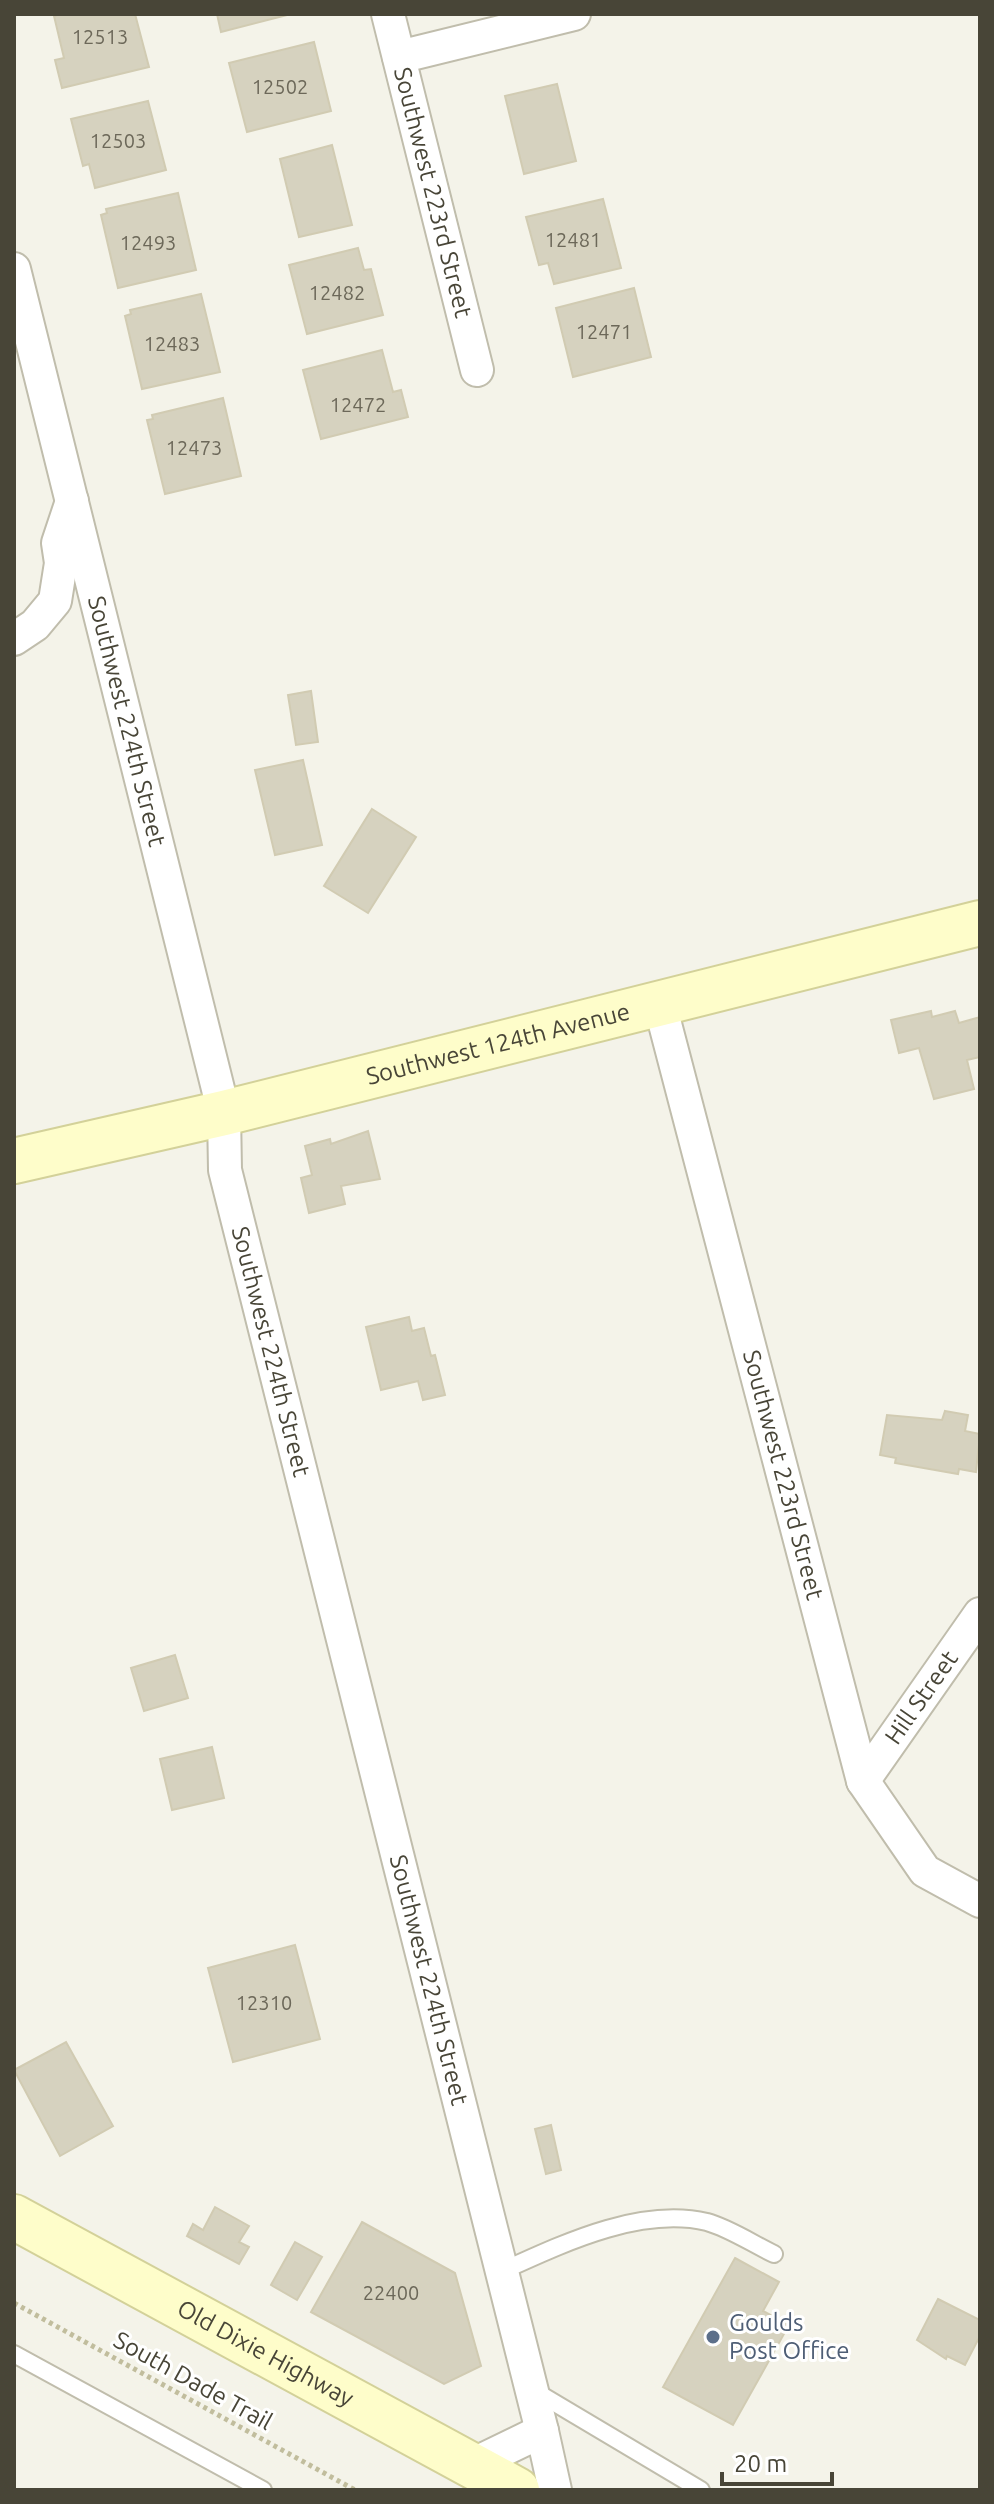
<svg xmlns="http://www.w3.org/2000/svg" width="994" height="2504" font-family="Ubuntu,sans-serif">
	<rect width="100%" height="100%" fill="#f4f3e9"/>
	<g fill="#d6d2bf" stroke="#d1cbb2" stroke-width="2">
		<polygon points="61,14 135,14 149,67 62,88 55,60 64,58 54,16"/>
		<polygon points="217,14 291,14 221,32"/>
		<polygon points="314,42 331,111 247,132 229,63"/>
		<polygon points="557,84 576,161 524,174 505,96"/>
		<polygon points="148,101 166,170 95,188 89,164 83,166 71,119"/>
		<polygon points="332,145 352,225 299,237 280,159"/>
		<polygon points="178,193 196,270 118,288 101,215 107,213 106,209"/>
		<polygon points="603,199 621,268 554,284 548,263 539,265 526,217"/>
		<polygon points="358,248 364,270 371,269 383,315 307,334 289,265"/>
		<polygon points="634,288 651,357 573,377 556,308"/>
		<polygon points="201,294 220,372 142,389 125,316 131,314 130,310"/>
		<polygon points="382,350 393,392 401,390 408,417 321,439 303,370"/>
		<polygon points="223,398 241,476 165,494 147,420 153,419 152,415"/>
		<polygon points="311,691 318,742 296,745 288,695"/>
		<polygon points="303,760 322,845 275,855 255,770"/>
		<polygon points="372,809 416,837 368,913 324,886"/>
		<polygon points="931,1011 932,1017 955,1011 959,1023 980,1017 980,1057 967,1060 974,1089 934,1099 919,1048 899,1053 891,1020"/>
		<polygon points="368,1131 380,1179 341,1186 345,1204 309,1213 301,1178 312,1175 305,1146 330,1139 331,1144"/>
		<polygon points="409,1317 412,1331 424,1328 431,1356 435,1355 445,1395 423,1400 418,1381 381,1390 366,1327"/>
		<polygon points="945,1411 968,1415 965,1431 980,1434 976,1472 959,1469 958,1474 895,1463 896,1458 880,1455 887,1415 942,1420"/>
		<polygon points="175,1655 188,1698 144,1711 131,1668"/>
		<polygon points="212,1747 224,1798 172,1810 160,1759"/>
		<polygon points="295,1945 320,2039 233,2062 208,1968"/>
		<polygon points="66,2042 113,2126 60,2156 14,2070"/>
		<polygon points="551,2125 561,2170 546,2174 535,2129"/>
		<polygon points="215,2207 249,2226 239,2242 249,2247 239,2264 187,2236 193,2224 203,2230"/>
		<polygon points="362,2222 455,2273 481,2366 444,2384 311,2312"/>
		<polygon points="295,2242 322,2257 297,2300 271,2285"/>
		<polygon points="735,2258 779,2282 763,2311 789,2325 733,2425 663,2387"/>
		<polygon points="938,2299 980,2320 980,2336 965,2365 947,2356 946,2359 917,2340"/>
	</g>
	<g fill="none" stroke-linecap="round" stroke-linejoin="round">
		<g stroke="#c0bdac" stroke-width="20">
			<g id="lane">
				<path d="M500,2272C560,2245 639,2206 707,2222C729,2228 753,2244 774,2254"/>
				<polyline points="14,2354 263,2490"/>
				<polyline points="533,2390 701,2490"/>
			</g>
		</g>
		<g stroke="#c0bdac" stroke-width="36">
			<g id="street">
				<path id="s1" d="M388,14L477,370"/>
				<polyline points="399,57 574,14"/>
				<path id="s2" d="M14,269L224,1113L225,1170L542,2431"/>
				<polyline points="14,639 35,625 55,601 61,563 58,543 72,501"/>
				<path id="s3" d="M659,1001L863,1781L925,1871L980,1901"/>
				<path id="s4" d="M863,1781L980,1614"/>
				<polyline points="472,2465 542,2431 555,2490"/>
			</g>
		</g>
		<g stroke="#d3d199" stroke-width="48">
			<g id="secondary">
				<path id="s5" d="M14,1161L224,1113L980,923"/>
				<path id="s6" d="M14,2217L517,2490"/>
			</g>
		</g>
		<polyline stroke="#c1bd9d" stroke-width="5" stroke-dasharray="4 4" stroke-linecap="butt" points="14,2303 355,2490"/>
		<use href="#lane" stroke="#fff" stroke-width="16"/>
		<use href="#street" stroke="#fff" stroke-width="32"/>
		<use href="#secondary" stroke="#fefdca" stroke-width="44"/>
	</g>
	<circle fill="#5c6f8a" stroke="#fff" stroke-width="3" cx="713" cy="2337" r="8"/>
	<g text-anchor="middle" stroke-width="6" stroke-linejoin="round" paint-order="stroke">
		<g font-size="20" fill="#6c6859">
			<text x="100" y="44">12513</text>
			<text x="280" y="94">12502</text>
			<text x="118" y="148">12503</text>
			<text x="573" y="247">12481</text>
			<text x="148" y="250">12493</text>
			<text x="337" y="300">12482</text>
			<text x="604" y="339">12471</text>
			<text x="172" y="351">12483</text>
			<text x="358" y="412">12472</text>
			<text x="194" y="455">12473</text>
			<text x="264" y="2010">12310</text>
			<text x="391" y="2300">22400</text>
		</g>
		<g font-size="24" fill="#484537" stroke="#fff">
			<text dy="8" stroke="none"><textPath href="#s1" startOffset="184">Southwest 223rd Street</textPath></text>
			<text dy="8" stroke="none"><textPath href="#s2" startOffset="466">Southwest 224th Street</textPath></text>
			<text dy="8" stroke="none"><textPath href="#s5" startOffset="498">Southwest 124th Avenue</textPath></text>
			<text dy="8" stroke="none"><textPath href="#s2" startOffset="1114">Southwest 224th Street</textPath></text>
			<text dy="8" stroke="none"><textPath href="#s3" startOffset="490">Southwest 223rd Street</textPath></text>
			<text dy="8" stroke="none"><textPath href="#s4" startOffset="102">Hill Street</textPath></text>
			<text dy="8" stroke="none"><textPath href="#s2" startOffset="1762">Southwest 224th Street</textPath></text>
			<text dy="8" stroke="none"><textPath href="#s6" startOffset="286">Old Dixie Highway</textPath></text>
			<text transform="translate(193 2381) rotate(29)" y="8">South Dade Trail</text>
		</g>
		<g font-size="24" fill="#4e5e75" stroke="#fff" text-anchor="start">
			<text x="729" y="2331">Goulds<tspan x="729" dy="28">Post Office</tspan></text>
		</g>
	</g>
	<rect width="994" height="2504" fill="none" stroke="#484537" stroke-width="32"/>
	<path d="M722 2472v12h110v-12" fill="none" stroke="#484537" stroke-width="4"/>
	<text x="734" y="2472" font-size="24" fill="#484537" stroke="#ffffff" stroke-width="6" paint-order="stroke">20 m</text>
</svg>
